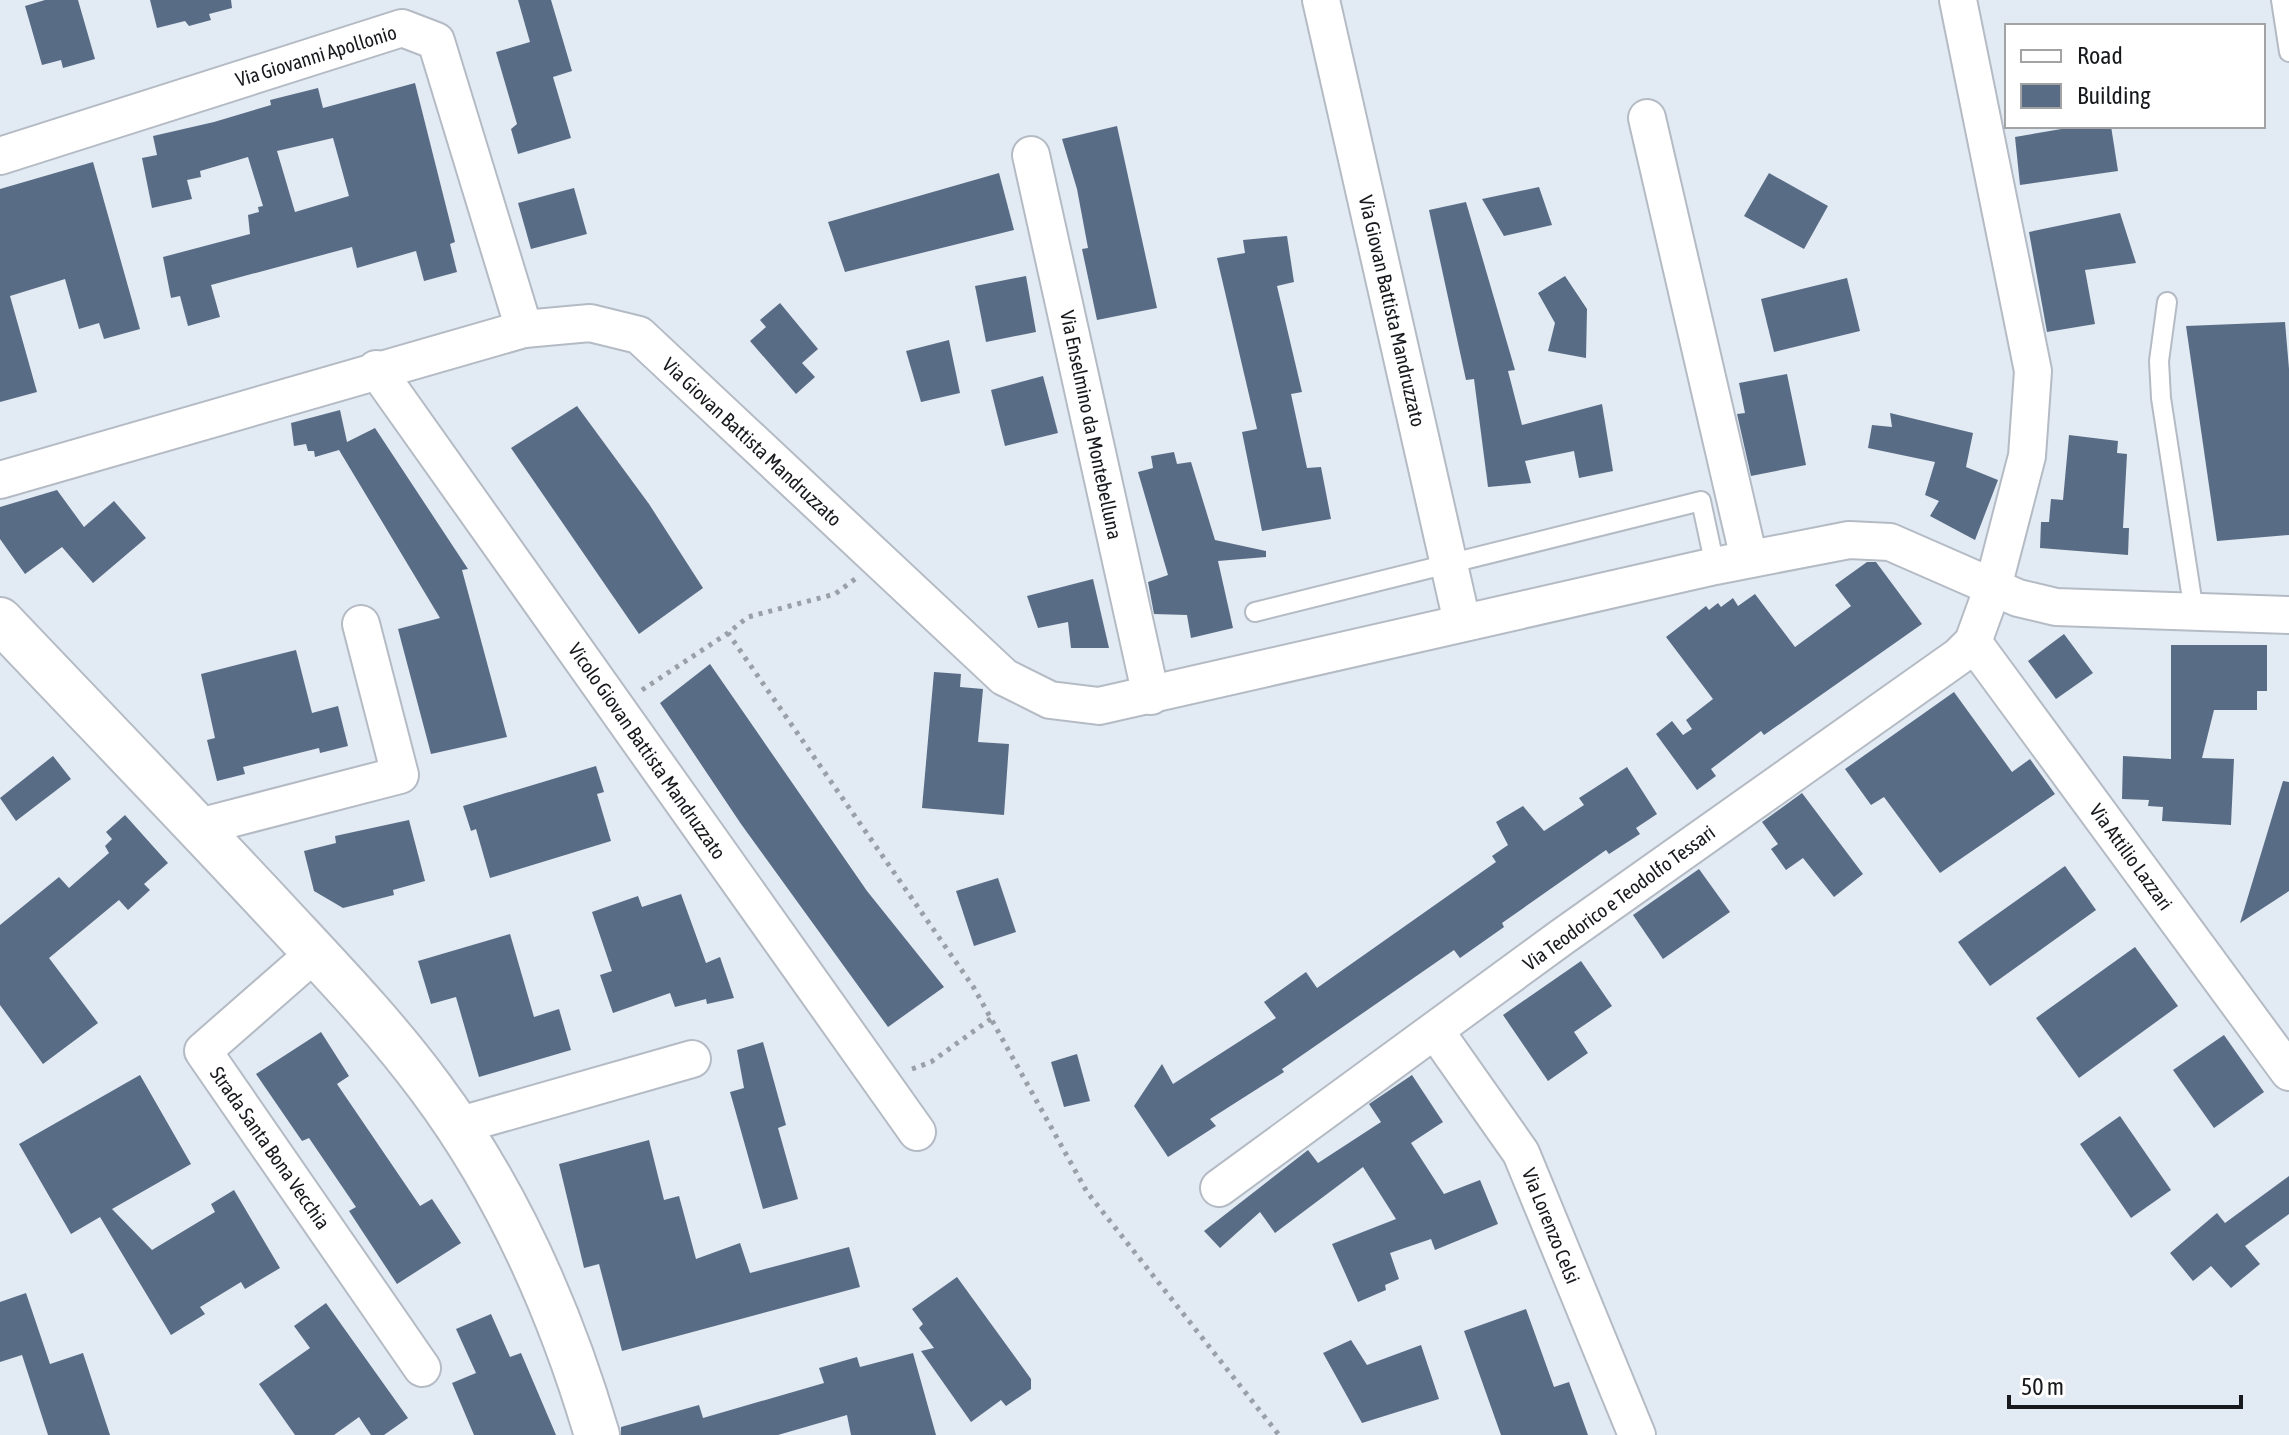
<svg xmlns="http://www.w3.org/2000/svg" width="2289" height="1435" font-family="'Asap Condensed',sans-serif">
	<rect width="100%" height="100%" fill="#e2eaf3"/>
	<g fill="#596c86" fill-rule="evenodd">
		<polygon points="45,0 78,0 95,59 63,68 61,60 42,65 25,6"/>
		<polygon points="150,0 231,0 232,8 209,14 211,20 189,26 185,21 157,28"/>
		<polygon points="518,0 551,0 572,71 553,77 571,138 518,154 511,129 517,124 496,52 530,42"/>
		<path d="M415,83L455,242L450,244L457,272L424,281L416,251L357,268L352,247L211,285L220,317L188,326L180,296L171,298L163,257L250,234L248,215L259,212L258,207L263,206L248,157L200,171L201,177L187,180L192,199L152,208L142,158L157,155L153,136L214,122L271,105L270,100L318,88L323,108ZM333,138L349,196L295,212L277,151Z"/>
		<polygon points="1117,126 1157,308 1097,320 1082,249 1088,248 1077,189 1062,139"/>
		<polygon points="2079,126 2111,126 2118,171 2020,185 2015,137"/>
		<polygon points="93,162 140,329 104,339 99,323 79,329 65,279 10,296 37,392 0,402 0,189"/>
		<polygon points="999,173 1014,230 845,272 828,222"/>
		<polygon points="1769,173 1828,206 1804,249 1744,216"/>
		<polygon points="1539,187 1552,225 1504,236 1482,199"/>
		<polygon points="574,188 587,234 531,249 518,203"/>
		<polygon points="1466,202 1515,370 1508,371 1522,425 1602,404 1613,471 1579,478 1574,451 1525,461 1531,483 1488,487 1474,379 1466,380 1429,210"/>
		<polygon points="2120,213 2136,263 2085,270 2095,324 2047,332 2029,232"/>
		<polygon points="1287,236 1294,282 1277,286 1302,392 1291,394 1307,468 1321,467 1331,519 1262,531 1242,432 1257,429 1217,258 1245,253 1243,240"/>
		<polygon points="1026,276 1036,332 986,342 975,286"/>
		<polygon points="1565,276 1587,309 1586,358 1548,351 1555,323 1538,293"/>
		<polygon points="1847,278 1860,331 1774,352 1761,299"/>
		<polygon points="780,303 818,349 802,363 815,377 796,394 750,341 766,327 760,320"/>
		<polygon points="2285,322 2289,369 2289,535 2217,541 2186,326"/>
		<polygon points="949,340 960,393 921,402 906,351"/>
		<polygon points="1787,374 1806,465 1751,476 1737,414 1745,413 1739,383"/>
		<polygon points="1043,376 1058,433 1005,446 991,390"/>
		<polygon points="577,406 649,504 703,588 639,634 511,448"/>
		<polygon points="340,410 347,442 375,428 468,569 462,570 507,737 431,754 398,629 440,618 339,450 315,457 314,451 308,451 306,444 294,446 291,423"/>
		<polygon points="1890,413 1973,433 1966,467 1998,480 1975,540 1930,516 1939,501 1925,495 1935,462 1868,448 1872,425 1892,427"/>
		<polygon points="2069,435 2118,441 2117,453 2127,454 2123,528 2129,528 2128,555 2040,548 2041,522 2049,522 2051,499 2063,500"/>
		<polygon points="1174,452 1177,464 1191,462 1215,540 1266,551 1266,557 1218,561 1233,628 1191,638 1187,615 1154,614 1148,582 1168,575 1138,472 1153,468 1151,456"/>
		<polygon points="57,490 84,527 114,501 146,538 93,583 62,547 25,574 0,539 0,507"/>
		<polygon points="1867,562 1876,562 1922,624 1764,735 1761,731 1711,769 1716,776 1697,790 1656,734 1672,721 1683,735 1692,729 1686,720 1713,699 1666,637 1706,606 1709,610 1718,603 1721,607 1733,598 1738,606 1755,594 1795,647 1851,606 1835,585"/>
		<polygon points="1093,579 1109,648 1071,648 1068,622 1038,628 1027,596"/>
		<polygon points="2064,634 2093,673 2056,699 2028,661"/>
		<polygon points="2171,645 2267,645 2267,691 2257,691 2257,710 2214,710 2202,758 2234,759 2231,825 2162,821 2163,807 2148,806 2149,800 2122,799 2123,756 2171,759"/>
		<polygon points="296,650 312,713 338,706 348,746 320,753 319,748 243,767 245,774 217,781 207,740 215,738 201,674"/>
		<polygon points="710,664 867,891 944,987 888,1027 741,824 660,703"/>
		<polygon points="934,672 961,674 960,687 983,689 978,742 1009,744 1004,815 922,808"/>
		<polygon points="1954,692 2012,772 2030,759 2055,794 1940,873 1884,797 1871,805 1845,769"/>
		<polygon points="53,756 71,779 16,821 0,798"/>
		<polygon points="596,766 604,792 597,794 611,841 490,878 476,829 471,831 463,806"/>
		<polygon points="1627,767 1657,814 1636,828 1640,834 1609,854 1606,850 1502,923 1504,927 1460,958 1454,950 1282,1069 1284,1072 1210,1119 1216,1126 1168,1157 1134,1106 1162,1064 1173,1084 1276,1018 1264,1002 1306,972 1317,988 1496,862 1492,856 1508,845 1496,822 1523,806 1544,831 1584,805 1579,798"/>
		<polygon points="2283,781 2289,782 2289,891 2240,923"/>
		<polygon points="1802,793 1863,874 1834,897 1803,858 1786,870 1771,849 1778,844 1762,822"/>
		<polygon points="125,815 168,863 144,884 150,890 128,910 119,900 49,958 98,1023 43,1064 0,1005 0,925 59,877 69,888 109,853 105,846 112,839 106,832"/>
		<polygon points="409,820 425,881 393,890 394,895 343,908 314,891 304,851 336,843 335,836"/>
		<polygon points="2065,866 2096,910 1990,986 1958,942"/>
		<polygon points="1699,869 1730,912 1663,959 1633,915"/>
		<polygon points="998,878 1016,932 974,946 956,891"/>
		<polygon points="681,894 706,963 720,957 734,998 707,1004 706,999 675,1007 670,993 613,1013 600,975 612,971 592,912 638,896 642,907"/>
		<polygon points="510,934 534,1017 559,1009 571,1050 479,1077 456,997 431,1004 418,961"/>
		<polygon points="2135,947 2178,1006 2079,1078 2036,1018"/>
		<polygon points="1581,961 1612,1006 1574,1032 1588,1053 1548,1081 1503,1015"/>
		<polygon points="321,1032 349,1076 337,1084 420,1206 432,1199 461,1243 397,1284 349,1211 356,1207 309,1138 302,1141 256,1074"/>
		<polygon points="2224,1035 2264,1092 2214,1128 2173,1070"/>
		<polygon points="763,1042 786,1125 778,1128 798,1199 763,1209 730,1092 744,1088 737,1050"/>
		<polygon points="1077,1054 1090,1101 1064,1107 1051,1062"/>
		<polygon points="140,1075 191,1164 112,1209 152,1250 215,1212 211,1204 234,1190 280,1268 245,1289 241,1282 200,1307 205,1314 171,1335 100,1217 71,1234 19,1144"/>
		<polygon points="1412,1075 1443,1122 1411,1143 1444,1194 1480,1180 1498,1224 1435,1250 1431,1239 1390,1253 1399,1279 1385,1285 1386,1290 1358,1302 1332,1244 1396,1219 1363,1167 1275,1233 1260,1212 1220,1248 1204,1231 1308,1150 1318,1163 1381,1122 1369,1104"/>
		<polygon points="2120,1116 2171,1190 2131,1218 2080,1144"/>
		<polygon points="649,1140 664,1200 679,1196 696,1259 740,1243 750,1273 849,1247 860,1287 622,1351 599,1264 584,1268 559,1164"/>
		<polygon points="2289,1176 2289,1214 2245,1246 2260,1264 2231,1288 2211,1266 2193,1281 2170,1253 2217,1213 2225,1223"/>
		<polygon points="957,1277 1031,1379 1031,1389 1006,1406 1001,1400 971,1422 921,1351 934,1348 919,1328 923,1324 912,1309"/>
		<polygon points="26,1293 50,1364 83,1353 110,1435 48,1435 22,1355 0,1362 0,1302"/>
		<polygon points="326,1303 408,1418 384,1435 371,1435 359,1417 334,1435 295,1435 259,1384 310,1348 294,1326"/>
		<polygon points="1526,1309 1554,1387 1569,1382 1588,1435 1501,1435 1464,1331"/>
		<polygon points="491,1314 510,1357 521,1353 556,1435 474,1435 452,1383 476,1373 456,1329"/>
		<polygon points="1351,1340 1367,1365 1421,1345 1439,1399 1362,1423 1323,1353"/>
		<polygon points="913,1353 936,1435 851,1435 847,1415 778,1435 621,1435 621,1427 699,1405 703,1418 824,1383 819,1368 857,1357 860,1367"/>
	</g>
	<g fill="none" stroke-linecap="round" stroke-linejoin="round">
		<g stroke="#b4bbc4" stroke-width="22">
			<g id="service">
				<polyline points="2281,0 2289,52"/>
				<polyline points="2167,302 2159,361 2161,398 2194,612"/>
				<polyline points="1255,612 1701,501 1715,566"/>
			</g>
		</g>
		<g stroke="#b4bbc4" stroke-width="40">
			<g id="minor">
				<polyline points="1321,0 1462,622"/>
				<polyline points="1647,118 1749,559"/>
				<polyline points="1031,155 1151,696"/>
				<polyline points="0,156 402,28 436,41 524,329"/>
				<polyline points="376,369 917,1132"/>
				<polyline points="0,480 524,329 590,323 639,335 1004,677 1050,700 1099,706 1715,566 1849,540 1890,542 2018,598 2056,607 2289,615"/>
				<polyline points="1973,642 2289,1072"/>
				<polyline points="199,827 400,775 361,624"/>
				<polyline points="315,953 203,1051 422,1368"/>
				<polyline points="1436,1032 1521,1153 1637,1435"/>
				<polyline points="457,1126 692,1059"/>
				<polyline points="1219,1188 1562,937 1959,656 1973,642 1993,587 2027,456 2033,371 1958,0"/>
			</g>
		</g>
		<g stroke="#b4bbc4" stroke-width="48">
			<path id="tertiary" d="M0,620C93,718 187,815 279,914C331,970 385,1026 430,1087C507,1190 561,1313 597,1435"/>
		</g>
		<g stroke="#9aa0a7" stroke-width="5" stroke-dasharray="4 6" stroke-linecap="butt">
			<polyline points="855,579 835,594 748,617 728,633 974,988 1087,1192 1279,1435"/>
			<polyline points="642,690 728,633"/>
			<polyline points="912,1069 931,1062 992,1018"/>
		</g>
		<use href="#service" stroke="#fff" stroke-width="18"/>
		<use href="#minor" stroke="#fff" stroke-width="36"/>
		<use href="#tertiary" stroke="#fff" stroke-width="44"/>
	</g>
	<g text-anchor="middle" stroke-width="8" stroke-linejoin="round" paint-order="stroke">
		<g font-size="20" fill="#17191d" stroke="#fff">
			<text transform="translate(316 56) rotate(-17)" y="7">Via Giovanni Apollonio</text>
			<text transform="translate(1392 311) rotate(77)" y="7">Via Giovan Battista Mandruzzato</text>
			<text transform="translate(1091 425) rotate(78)" y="7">Via Enselmino da Montebelluna</text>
			<text transform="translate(752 442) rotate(43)" y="7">Via Giovan Battista Mandruzzato</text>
			<text transform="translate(647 751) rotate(55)" y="7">Vicolo Giovan Battista Mandruzzato</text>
			<text transform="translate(2131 857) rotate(54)" y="7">Via Attilio Lazzari</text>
			<text transform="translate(1619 898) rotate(-36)" y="7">Via Teodorico e Teodolfo Tessari</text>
			<text transform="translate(270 1148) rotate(55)" y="7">Strada Santa Bona Vecchia</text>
			<text transform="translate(1551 1226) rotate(68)" y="7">Via Lorenzo Celsi</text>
		</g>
	</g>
	<rect x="2005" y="24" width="260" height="104" fill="#ffffff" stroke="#a2a3a5" stroke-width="2"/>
	<rect x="2021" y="50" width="40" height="12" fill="#ffffff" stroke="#a2a3a5" stroke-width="2"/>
	<text x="2077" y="64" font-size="24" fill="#17191d">Road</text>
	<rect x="2021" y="84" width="40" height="24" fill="#596c86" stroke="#a2a3a5" stroke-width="2"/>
	<text x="2077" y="104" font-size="24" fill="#17191d">Building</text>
	<path d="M2009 1395v12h232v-12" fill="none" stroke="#17191d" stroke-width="4"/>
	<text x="2021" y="1395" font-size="24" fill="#17191d" stroke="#ffffff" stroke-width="6" paint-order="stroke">50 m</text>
</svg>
